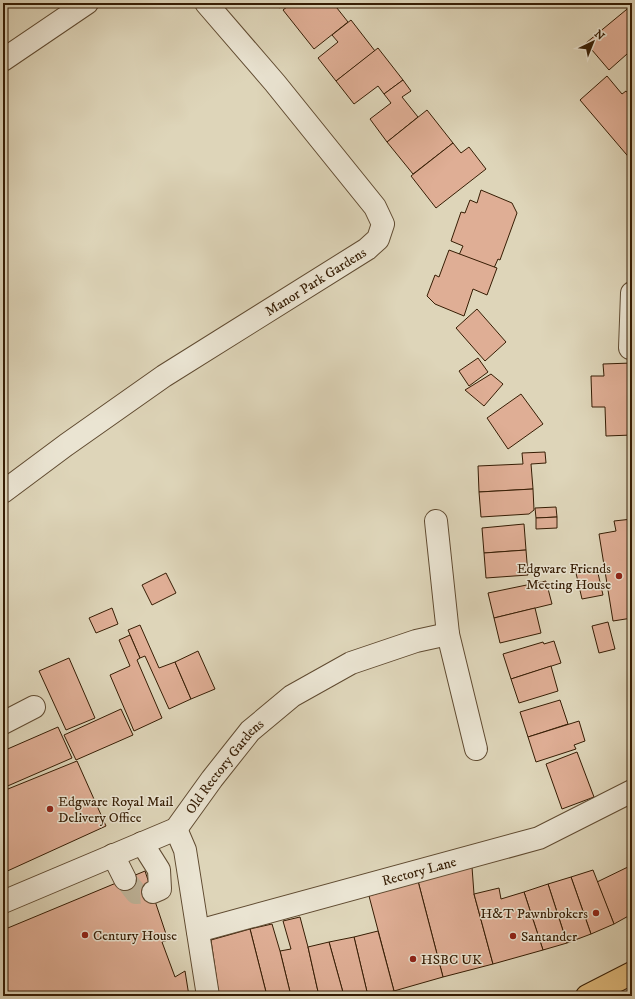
<svg xmlns="http://www.w3.org/2000/svg" width="635" height="999" font-family="'IM FELL DW Pica',serif">
	<rect width="100%" height="100%" fill="#ded5b9"/>
	<filter id="stains"><feTurbulence type="fractalNoise" baseFrequency=".005" numOctaves="4"/><feColorMatrix values="0 0 0 0 .2 0 0 0 0 .09 0 0 0 0 .02 0 0 0 .5 -.17"/></filter>
	<radialGradient id="worn" r=".72"><stop offset=".6" stop-color="#630" stop-opacity="0"/><stop offset="1" stop-color="#630" stop-opacity=".3"/></radialGradient>
	<g fill="#dfae95" stroke="#361d04">
		<polygon points="275,3 286,3 279,8"/>
		<polygon points="292,3 333,3 348,22 314,49 283,10"/>
		<polygon points="632,5 632,58 627,54 609,70 586,43"/>
		<polygon points="351,20 375,51 336,81 318,58 338,42 332,35"/>
		<polygon points="378,48 403,80 384,94 378,86 354,104 336,81"/>
		<polygon points="607,76 622,94 626,91 632,98 632,161 580,100"/>
		<polygon points="403,80 411,91 402,97 418,117 387,142 370,119 391,103 384,94"/>
		<polygon points="427,110 453,143 413,174 387,142"/>
		<polygon points="453,143 461,153 469,147 486,169 436,208 411,176"/>
		<polygon points="481,190 512,203 517,213 500,260 498,259 494,268 459,255 463,246 451,241 461,212 465,213 470,200 477,203"/>
		<polygon points="449,250 497,268 487,295 473,289 464,316 435,304 427,296 435,275 439,277"/>
		<polygon points="477,309 506,342 485,361 456,328"/>
		<polygon points="478,358 488,372 469,386 459,371"/>
		<polygon points="632,363 632,435 606,436 605,407 592,407 591,376 604,376 603,364"/>
		<polygon points="491,374 503,384 484,406 465,390"/>
		<polygon points="521,394 543,424 508,449 487,418"/>
		<polygon points="545,452 546,463 531,464 533,489 479,492 478,466 523,464 522,453"/>
		<polygon points="533,489 534,510 529,514 481,517 479,492"/>
		<polygon points="556,507 557,517 536,518 535,508"/>
		<polygon points="557,517 557,528 536,529 536,518"/>
		<polygon points="632,519 632,618 613,621 599,534 616,531 614,521"/>
		<polygon points="524,524 526,550 484,553 482,528"/>
		<polygon points="526,550 528,575 486,578 484,553"/>
		<polygon points="597,569 603,595 582,599 576,573"/>
		<polygon points="166,573 176,593 152,605 142,585"/>
		<polygon points="546,581 552,604 494,618 488,593"/>
		<polygon points="112,608 118,624 96,633 89,618"/>
		<polygon points="535,608 541,633 500,643 494,618"/>
		<polygon points="608,622 615,649 599,653 592,626"/>
		<polygon points="140,625 159,668 175,662 191,699 169,709 145,656 140,658 128,630"/>
		<polygon points="130,635 140,658 137,660 162,718 134,731 110,675 130,666 119,640"/>
		<polygon points="554,641 561,663 511,679 503,654 543,642 544,644"/>
		<polygon points="198,651 215,689 191,699 175,662"/>
		<polygon points="69,658 95,718 66,730 39,671"/>
		<polygon points="551,666 558,691 519,703 511,679"/>
		<polygon points="560,700 568,724 528,737 520,712"/>
		<polygon points="121,709 133,735 76,760 64,735"/>
		<polygon points="579,721 585,741 574,745 576,749 536,762 528,737"/>
		<polygon points="58,727 72,758 3,788 3,751"/>
		<polygon points="577,752 594,797 562,809 546,764"/>
		<polygon points="77,761 106,826 3,873 3,791"/>
		<polygon points="632,865 632,914 614,924 597,882"/>
		<polygon points="472,867 474,894 493,964 443,977 418,881"/>
		<polygon points="593,870 614,924 591,934 571,877"/>
		<polygon points="145,871 168,940 162,942 175,977 185,971 189,996 3,996 3,930"/>
		<polygon points="571,877 591,934 567,943 548,884"/>
		<polygon points="418,881 443,977 394,991 369,896"/>
		<polygon points="548,884 567,943 543,950 524,892"/>
		<polygon points="499,888 501,899 524,892 543,950 493,964 474,894"/>
		<polygon points="300,917 308,947 319,996 291,996 280,951 291,949 283,921"/>
		<polygon points="272,924 280,951 291,996 267,996 250,929"/>
		<polygon points="250,929 267,996 219,996 211,940"/>
		<polygon points="378,931 394,991 368,996 354,937"/>
		<polygon points="354,937 368,996 344,996 329,942"/>
		<polygon points="329,942 344,996 319,996 308,947"/>
	</g>
	<g fill="none" stroke-linecap="round" stroke-linejoin="round">
		<polyline stroke="#bcb095" stroke-width="22" stroke-dasharray="22 11" stroke-linecap="butt" points="125,879 136,893 153,892"/>
		<g stroke="#604b31" stroke-width="24">
			<g id="minor">
				<polyline points="3,60 87,3"/>
				<polyline points="630,348 632,293"/>
				<path id="s1" d="M3,492L66,445L164,376L367,249L378,239L383,224L375,207L275,83L206,3"/>
				<polyline points="436,521 448,634 476,749"/>
				<polyline points="3,723 34,707"/>
				<polyline points="176,829 185,850 208,996"/>
				<polyline points="142,843 159,870 160,889 153,892"/>
				<polyline points="113,855 125,879"/>
				<path id="s2" d="M3,902L176,829L212,779L250,731L292,696L351,663L416,641L448,634"/>
				<path id="s3" d="M198,931L539,838L632,791"/>
			</g>
		</g>
		<g stroke="#361d04" stroke-width="24">
			<polyline id="major" points="587,996 632,973"/>
		</g>
		<use href="#minor" stroke="#eae4d2" stroke-width="22"/>
		<use href="#major" stroke="#dfba7c" stroke-width="22"/>
	</g>
	<g fill="#8f2418" stroke="#eae4d2" stroke-width="1.5">
		<circle cx="619" cy="576" r="4"/>
		<circle cx="50" cy="809" r="4"/>
		<circle cx="596" cy="913" r="4"/>
		<circle cx="85" cy="935" r="4"/>
		<circle cx="513" cy="936" r="4"/>
		<circle cx="413" cy="959" r="4"/>
	</g>
	<g text-anchor="middle" stroke-width="3" stroke-linejoin="round" paint-order="stroke">
		<g font-size="14" fill="#361d04" stroke="#eae4d2">
			<text dy="5" stroke="none"><textPath href="#s1" startOffset="377">Manor Park Gardens</textPath></text>
			<text dy="5" stroke="none"><textPath href="#s2" startOffset="267">Old Rectory Gardens</textPath></text>
			<text dy="5" stroke="none"><textPath href="#s3" startOffset="229">Rectory Lane</textPath></text>
		</g>
		<g font-size="14" fill="#361d04" stroke="#eae4d2" text-anchor="start">
			<text x="611" y="573" text-anchor="end">Edgware Friends<tspan x="611" dy="16">Meeting House</tspan></text>
			<text x="58" y="806">Edgware Royal Mail<tspan x="58" dy="16">Delivery Office</tspan></text>
			<text x="588" y="918" text-anchor="end">H&amp;T Pawnbrokers</text>
			<text x="93" y="940">Century House</text>
			<text x="521" y="941">Santander</text>
			<text x="421" y="964">HSBC UK</text>
		</g>
	</g>
	<rect width="635" height="999" fill="none" stroke="#ded5b9" stroke-width="16"/>
	<rect x="4" y="4" width="627" height="991" fill="none" stroke="#361d04" stroke-width="2"/>
	<rect x="8" y="8" width="619" height="983" fill="none" stroke="#361d04"/>
	<g transform="translate(593 42) rotate(43)" stroke="#eae4d2" stroke-width="3" paint-order="stroke">
	<path d="M0-3L7 15L0 10L-7 15Z" fill="#361d04"/>
	<text y="-6" font-size="11" font-weight="bold" text-anchor="middle" fill="#361d04">N</text>
	</g>
	<rect width="100%" height="100%" filter="url(#stains)"/>
	<rect width="100%" height="100%" fill="url(#worn)"/>
</svg>
